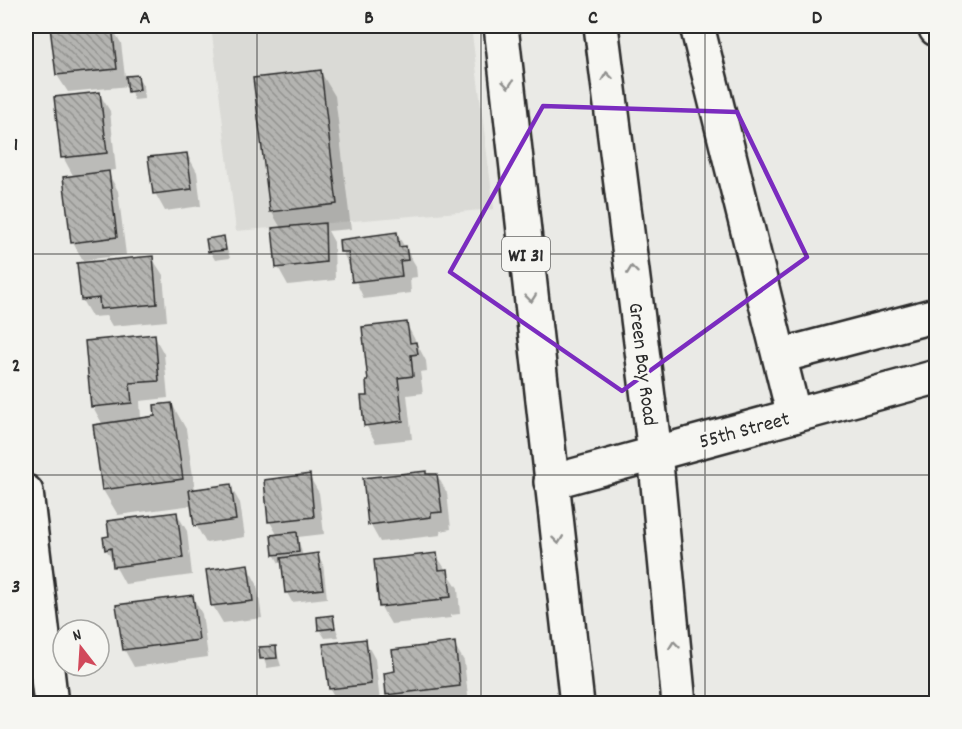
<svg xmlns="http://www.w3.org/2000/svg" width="962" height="729" font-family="Dekko,sans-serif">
	<defs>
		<pattern id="building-back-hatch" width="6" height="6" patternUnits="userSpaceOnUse" patternTransform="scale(1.5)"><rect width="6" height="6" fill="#b4b4b1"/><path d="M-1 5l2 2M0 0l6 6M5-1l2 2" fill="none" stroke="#939390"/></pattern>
	</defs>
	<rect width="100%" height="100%" fill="#eaeae6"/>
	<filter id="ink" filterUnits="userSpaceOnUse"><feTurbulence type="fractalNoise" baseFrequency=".0167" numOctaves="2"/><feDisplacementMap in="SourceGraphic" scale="12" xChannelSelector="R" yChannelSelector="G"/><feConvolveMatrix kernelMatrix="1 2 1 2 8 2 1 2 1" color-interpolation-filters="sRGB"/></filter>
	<g filter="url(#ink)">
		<polygon fill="#dadad6" points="211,26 471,26 494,209 236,231"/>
		<g fill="#0003">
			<polygon points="74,26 76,29 111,26 121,43 125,77 137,76 143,85 144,99 134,100 129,86 68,92 57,75 52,28"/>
			<polygon points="320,71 335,96 351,229 328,231 334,242 335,280 288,285 278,267 281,228 271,211"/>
			<polygon points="99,93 110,111 116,170 107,171 118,191 126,255 83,260 73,243 74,177 63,157"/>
			<polygon points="187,154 197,172 201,206 165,211 155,193"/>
			<polygon points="397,234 416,266 417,277 410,278 411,293 364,299 342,251"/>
			<polygon points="223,238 230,258 215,260 210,251"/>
			<polygon points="152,258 163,275 167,321 112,326 106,316 92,317 82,300"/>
			<polygon points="406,323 426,361 427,371 420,372 423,393 407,395 412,439 376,443 366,425 369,397 363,328"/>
			<polygon points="154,336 164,354 168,398 140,401 141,420 157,418 172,404 186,429 195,490 230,486 240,503 245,537 206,543 196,525 193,505 118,515 103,490 103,425 93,407 87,342"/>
			<polygon points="425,472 427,476 437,475 447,493 451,529 440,531 441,535 380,542 370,524"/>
			<polygon points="309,476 319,493 324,534 298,537 303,557 318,555 323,564 327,598 292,602 287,593 283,563 279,563 274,554 278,536 270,522"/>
			<polygon points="177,514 187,531 192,575 125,584 106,549"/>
			<polygon points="436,555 458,588 460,614 450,615 451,618 391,624 381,607"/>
			<polygon points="247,566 257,584 262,618 223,623 213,606"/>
			<polygon points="192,596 202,614 208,657 134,667 124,649"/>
			<polygon points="332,617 339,637 325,638 320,630"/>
			<polygon points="365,641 375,659 380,702 339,704 330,689"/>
			<polygon points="454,644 464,661 469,704 393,704 388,694 396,673"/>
			<polygon points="275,647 281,666 267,668 260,648"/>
		</g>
		<g fill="url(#building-back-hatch)" stroke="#2b2b2b" stroke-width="1.5">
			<polygon points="75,26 75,28 112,26 117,69 56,75 50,27"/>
			<polygon points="321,70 337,204 270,212 253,78"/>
			<polygon points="138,75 140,90 128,92 126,76"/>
			<polygon points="100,92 107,153 61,158 54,97"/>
			<polygon points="187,153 192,189 153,194 148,157"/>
			<polygon points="109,171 117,237 71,243 63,177"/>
			<polygon points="325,223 326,262 276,268 272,228"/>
			<polygon points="397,232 399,247 406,246 408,260 400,261 402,276 352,282 348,252 340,252 339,240"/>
			<polygon points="224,236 226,250 208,252 206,239"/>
			<polygon points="153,256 157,304 100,309 99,298 81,300 77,263"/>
			<polygon points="407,322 410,343 416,342 418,354 411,355 413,376 398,378 403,421 364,426 361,396 367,396 366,381 368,381 362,327"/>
			<polygon points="155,334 159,381 130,383 132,403 91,407 85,341"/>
			<polygon points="172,403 183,479 102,490 93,425 155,416 154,405"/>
			<polygon points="426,471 426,474 437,474 442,512 431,513 431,517 368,525 363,478"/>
			<polygon points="310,474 314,517 268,522 264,480"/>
			<polygon points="231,484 236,520 194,526 189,490"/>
			<polygon points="177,512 183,558 113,567 111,548 105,550 103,537 109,536 107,521"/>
			<polygon points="297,532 299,552 273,555 271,535"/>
			<polygon points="318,553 323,589 285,593 281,558"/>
			<polygon points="437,553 439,570 448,569 451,597 441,598 442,600 379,607 374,560"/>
			<polygon points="248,564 253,601 211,606 206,570"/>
			<polygon points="193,595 199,640 123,650 116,605"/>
			<polygon points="333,615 335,628 318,630 317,617"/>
			<polygon points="366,639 371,684 329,689 323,644"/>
			<polygon points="455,642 460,686 386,695 384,673 395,671 392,650"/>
			<polygon points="276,646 277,658 260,659 259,647"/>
		</g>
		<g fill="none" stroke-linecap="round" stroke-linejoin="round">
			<g stroke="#2b2b2b" stroke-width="38">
				<g id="minor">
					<polyline points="697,26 794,416"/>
					<polyline points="935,26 936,29"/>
					<polyline points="780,356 936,315"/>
					<polyline points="551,482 936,377"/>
					<polyline points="26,492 51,704"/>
				</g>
			</g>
			<g stroke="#2b2b2b" stroke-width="38">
				<g id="major">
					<polyline points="501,26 577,704"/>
					<polyline points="601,26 655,453 679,704"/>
				</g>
			</g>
			<use href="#minor" stroke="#f6f6f2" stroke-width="33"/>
			<use href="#major" stroke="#f6f6f2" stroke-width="33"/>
		</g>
		<defs><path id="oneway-chevron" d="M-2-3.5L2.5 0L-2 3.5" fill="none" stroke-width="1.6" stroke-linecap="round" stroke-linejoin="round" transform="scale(1.5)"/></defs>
		<g stroke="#90908e">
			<use href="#oneway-chevron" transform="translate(607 76) rotate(-97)"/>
			<use href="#oneway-chevron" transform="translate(508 84) rotate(84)"/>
			<use href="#oneway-chevron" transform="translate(632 270) rotate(-97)"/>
			<use href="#oneway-chevron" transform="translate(531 298) rotate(84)"/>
			<use href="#oneway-chevron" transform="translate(558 540) rotate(83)"/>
			<use href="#oneway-chevron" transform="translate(674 645) rotate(-96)"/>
		</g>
	</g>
	<path fill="none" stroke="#7b2cbf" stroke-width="4.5" stroke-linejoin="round" d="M543,106L737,112L807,257L622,391L450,272Z"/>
	<path fill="none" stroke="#2b2b2b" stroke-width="1.5" stroke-opacity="0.55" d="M257,26V704M481,26V704M705,26V704M26,254H936M26,475H936"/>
	<g text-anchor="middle" stroke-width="5" stroke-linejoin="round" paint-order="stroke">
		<rect fill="#f6f6f2" stroke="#686867" stroke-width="1.5" x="502" y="237" width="48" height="34" rx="4.5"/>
		<g font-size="20" font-weight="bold" fill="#2b2b2b">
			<text x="526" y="261">WI 31</text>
		</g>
		<g font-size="21" fill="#2b2b2b" stroke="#f6f6f2">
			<text transform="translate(644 364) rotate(83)" y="7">Green Bay Road</text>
			<text transform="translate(744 429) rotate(-15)" y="7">55th Street</text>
		</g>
	</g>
	<rect width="962" height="729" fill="none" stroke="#f6f6f2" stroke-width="66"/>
	<g transform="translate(81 648) rotate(343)"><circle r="28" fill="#f6f6f2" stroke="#a5a5a2" stroke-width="1.5"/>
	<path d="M0-4.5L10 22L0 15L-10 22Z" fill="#d1495b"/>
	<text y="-9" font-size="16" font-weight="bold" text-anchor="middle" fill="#2b2b2b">N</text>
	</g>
	<rect x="33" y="33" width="896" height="663" fill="none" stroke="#2b2b2b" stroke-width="2"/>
	<g font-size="20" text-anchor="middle" font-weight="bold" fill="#2b2b2b">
		<text x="145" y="23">A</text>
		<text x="369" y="23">B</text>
		<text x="593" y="23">C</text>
		<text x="817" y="23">D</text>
		<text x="16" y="150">1</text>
		<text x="16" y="371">2</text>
		<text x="16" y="592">3</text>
	</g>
</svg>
